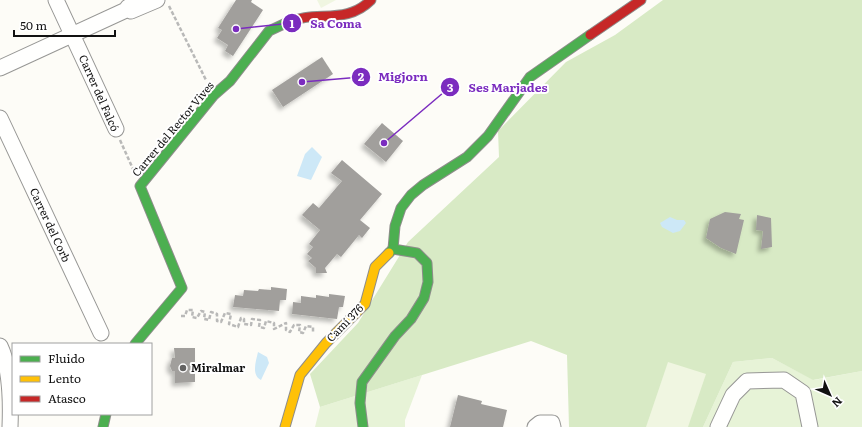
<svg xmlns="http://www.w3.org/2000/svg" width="862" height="427" font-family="Literata,serif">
	<defs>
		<filter id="shadow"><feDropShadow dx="-3.5" dy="3.5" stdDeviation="2" flood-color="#0004"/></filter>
	</defs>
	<rect width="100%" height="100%" fill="#fdfcf7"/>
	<g fill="#e7f3d7">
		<polygon points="772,358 814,380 862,371 862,427 703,427 733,362"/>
		<polygon points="422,375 405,420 405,427 315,427 320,407"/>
	</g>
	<polygon fill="#d8eac5" points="663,0 862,0 862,371 813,380 772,358 733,362 703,427 569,427 567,355 531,341 320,407 310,374 358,323 408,242 499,157 498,131 566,62 615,35"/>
	<g fill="#f0f6e1">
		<polygon points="317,0 336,0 321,8"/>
		<polygon points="668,362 706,374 688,427 646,427"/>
	</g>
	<g fill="#cde8f7">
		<polygon points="312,147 322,157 311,180 297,176 305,154"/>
		<polygon points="670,217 677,220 684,220 686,223 680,231 673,233 662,227 660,223"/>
		<path d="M258,352L267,357L269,363L261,380C251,375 256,361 258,352Z"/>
	</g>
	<g fill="#a19f9c" filter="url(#shadow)">
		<polygon points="236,0 252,0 251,2 263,10 233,56 225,51 228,45 217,38 222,30 218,28"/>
		<polygon points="322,57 333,74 283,107 272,90"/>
		<polygon points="382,123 403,141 386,162 364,144"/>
		<polygon points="342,160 382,194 360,220 370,228 362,238 359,235 341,257 337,254 325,268 327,273 316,273 316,268 308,261 312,258 307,254 313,247 309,244 320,230 302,215 313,203 319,208 342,181 331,173"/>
		<polygon points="725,212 741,214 739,219 744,220 736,254 721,248 706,238 710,219"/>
		<polygon points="757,215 771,218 772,247 761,249 763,231 756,230"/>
		<polygon points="271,287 287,289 286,300 280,300 279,311 233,307 235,295 243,296 244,290 258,291 259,289 271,290"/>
		<polygon points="329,294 345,296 343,307 339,307 337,319 292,314 293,302 301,303 301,296 316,298 316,295 329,297"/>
		<polygon points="174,348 195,348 195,382 175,383 175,371 172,371 170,366 172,358 175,358"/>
		<polygon points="458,395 482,401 481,404 507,410 503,427 450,427"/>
	</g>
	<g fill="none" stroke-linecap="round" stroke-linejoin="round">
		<g stroke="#979795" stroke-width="17">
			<g id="street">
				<polyline points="56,0 116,129"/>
				<polyline points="131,11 157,0"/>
				<polyline points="0,68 126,10 128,7 140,0"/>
				<polyline points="0,118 101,333"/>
				<path d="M0,346C11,369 11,402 10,427"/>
				<polyline points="535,427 540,423 552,423 553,427"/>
				<polyline points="718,427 733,395 747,381 784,380 803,393 810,427"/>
			</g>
		</g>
		<g stroke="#8e8d8b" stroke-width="11">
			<g id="fast">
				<polyline points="393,249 395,226 401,208 411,195 423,185 467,157 488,136 530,77 590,35"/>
				<polyline points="135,344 182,288 140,186 214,95 230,81 269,31 286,23"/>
				<polyline points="103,427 106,414"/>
				<polyline points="363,427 360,403 362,382 395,336 411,319 424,298 428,282 427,263 417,253 393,249 389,253"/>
			</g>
		</g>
		<g stroke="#8e8d8b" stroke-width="11">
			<polyline id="slow" points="285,427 300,375 326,343 365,304 375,267 389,253"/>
		</g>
		<g stroke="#8e8d8b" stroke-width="11">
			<g id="jam">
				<path d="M286,23C316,9 345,26 371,0"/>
				<polyline points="590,35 641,0"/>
			</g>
		</g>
		<g stroke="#b9b9b8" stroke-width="2.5" stroke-dasharray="4 2" stroke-linecap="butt">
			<polyline points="169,6 206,80"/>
			<polyline points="120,140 133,169"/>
			<polyline points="181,316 185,316 187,310 193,310 192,317 197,318 201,311 205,312 204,319 209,320 211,312 217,314 217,321 221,322 225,313 231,314 229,324 238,327 241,318 244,319 244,324 251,325 252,319 260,320 259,327 264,328 266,321 274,323 274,329 286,323 286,330 290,332 294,325 300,325 299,332 303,333 306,326 313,327 313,332"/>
		</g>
		<use href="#street" stroke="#fffffe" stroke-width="15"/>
		<use href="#fast" stroke="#4caf50" stroke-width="9"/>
		<use href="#slow" stroke="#ffc107" stroke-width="9"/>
		<use href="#jam" stroke="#c62828" stroke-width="9"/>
	</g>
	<circle fill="#646362" stroke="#fff" stroke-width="1.5" cx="183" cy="368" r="4"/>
	<g text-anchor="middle" stroke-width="4" stroke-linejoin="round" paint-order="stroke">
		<g font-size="11" fill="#111" stroke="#fff">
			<text transform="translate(99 93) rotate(66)" y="4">Carrer del Falcó</text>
			<text transform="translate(173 129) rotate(-50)" y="4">Carrer del Rector Vives</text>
			<text transform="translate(50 225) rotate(65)" y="4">Carrer del Corb</text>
			<text transform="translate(345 323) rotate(-46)" y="4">Camí 376</text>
		</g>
		<g font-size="11" font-weight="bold" fill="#111" stroke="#fff" text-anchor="start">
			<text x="191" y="372">Miralmar</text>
		</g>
	</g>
	<path fill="none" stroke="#7b2cbf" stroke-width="1.5" d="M236 29L292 23M302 82L361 77M384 143L450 87"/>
	<g fill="#7b2cbf" stroke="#fff" stroke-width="1.5">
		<circle cx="236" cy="29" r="4"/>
		<circle cx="302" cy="82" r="4"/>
		<circle cx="384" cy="143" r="4"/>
		<circle cx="292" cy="23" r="10"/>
		<circle cx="361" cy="77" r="10"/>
		<circle cx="450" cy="87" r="10"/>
	</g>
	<g font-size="12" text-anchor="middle" font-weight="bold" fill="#fff">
		<text x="292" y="28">1</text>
		<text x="361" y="81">2</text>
		<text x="450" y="92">3</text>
	</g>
	<g font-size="12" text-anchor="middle" font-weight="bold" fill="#7b2cbf" stroke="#fff" stroke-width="4" stroke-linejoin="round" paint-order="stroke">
		<text x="336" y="28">Sa Coma</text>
		<text x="403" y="81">Migjorn</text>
		<text x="508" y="92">Ses Marjades</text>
	</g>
	<rect x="12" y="343" width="140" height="72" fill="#ffffff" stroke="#a0a0a0"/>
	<rect x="20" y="356" width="20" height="6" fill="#4caf50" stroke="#a0a0a0"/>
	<text x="48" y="363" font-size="12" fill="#111111">Fluido</text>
	<rect x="20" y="376" width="20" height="6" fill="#ffc107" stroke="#a0a0a0"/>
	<text x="48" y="383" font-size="12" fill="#111111">Lento</text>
	<rect x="20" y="396" width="20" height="6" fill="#c62828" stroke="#a0a0a0"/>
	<text x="48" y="403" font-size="12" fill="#111111">Atasco</text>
	<g transform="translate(830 395) rotate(135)" stroke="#ffffff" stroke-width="3" paint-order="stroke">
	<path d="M0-3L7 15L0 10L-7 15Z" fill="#111111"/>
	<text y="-6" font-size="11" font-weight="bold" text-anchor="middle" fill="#111111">N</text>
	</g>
	<path d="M14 30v6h101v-6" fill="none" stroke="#111111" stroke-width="2"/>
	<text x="20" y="30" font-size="12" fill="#111111" stroke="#ffffff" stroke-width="3" paint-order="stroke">50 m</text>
</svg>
